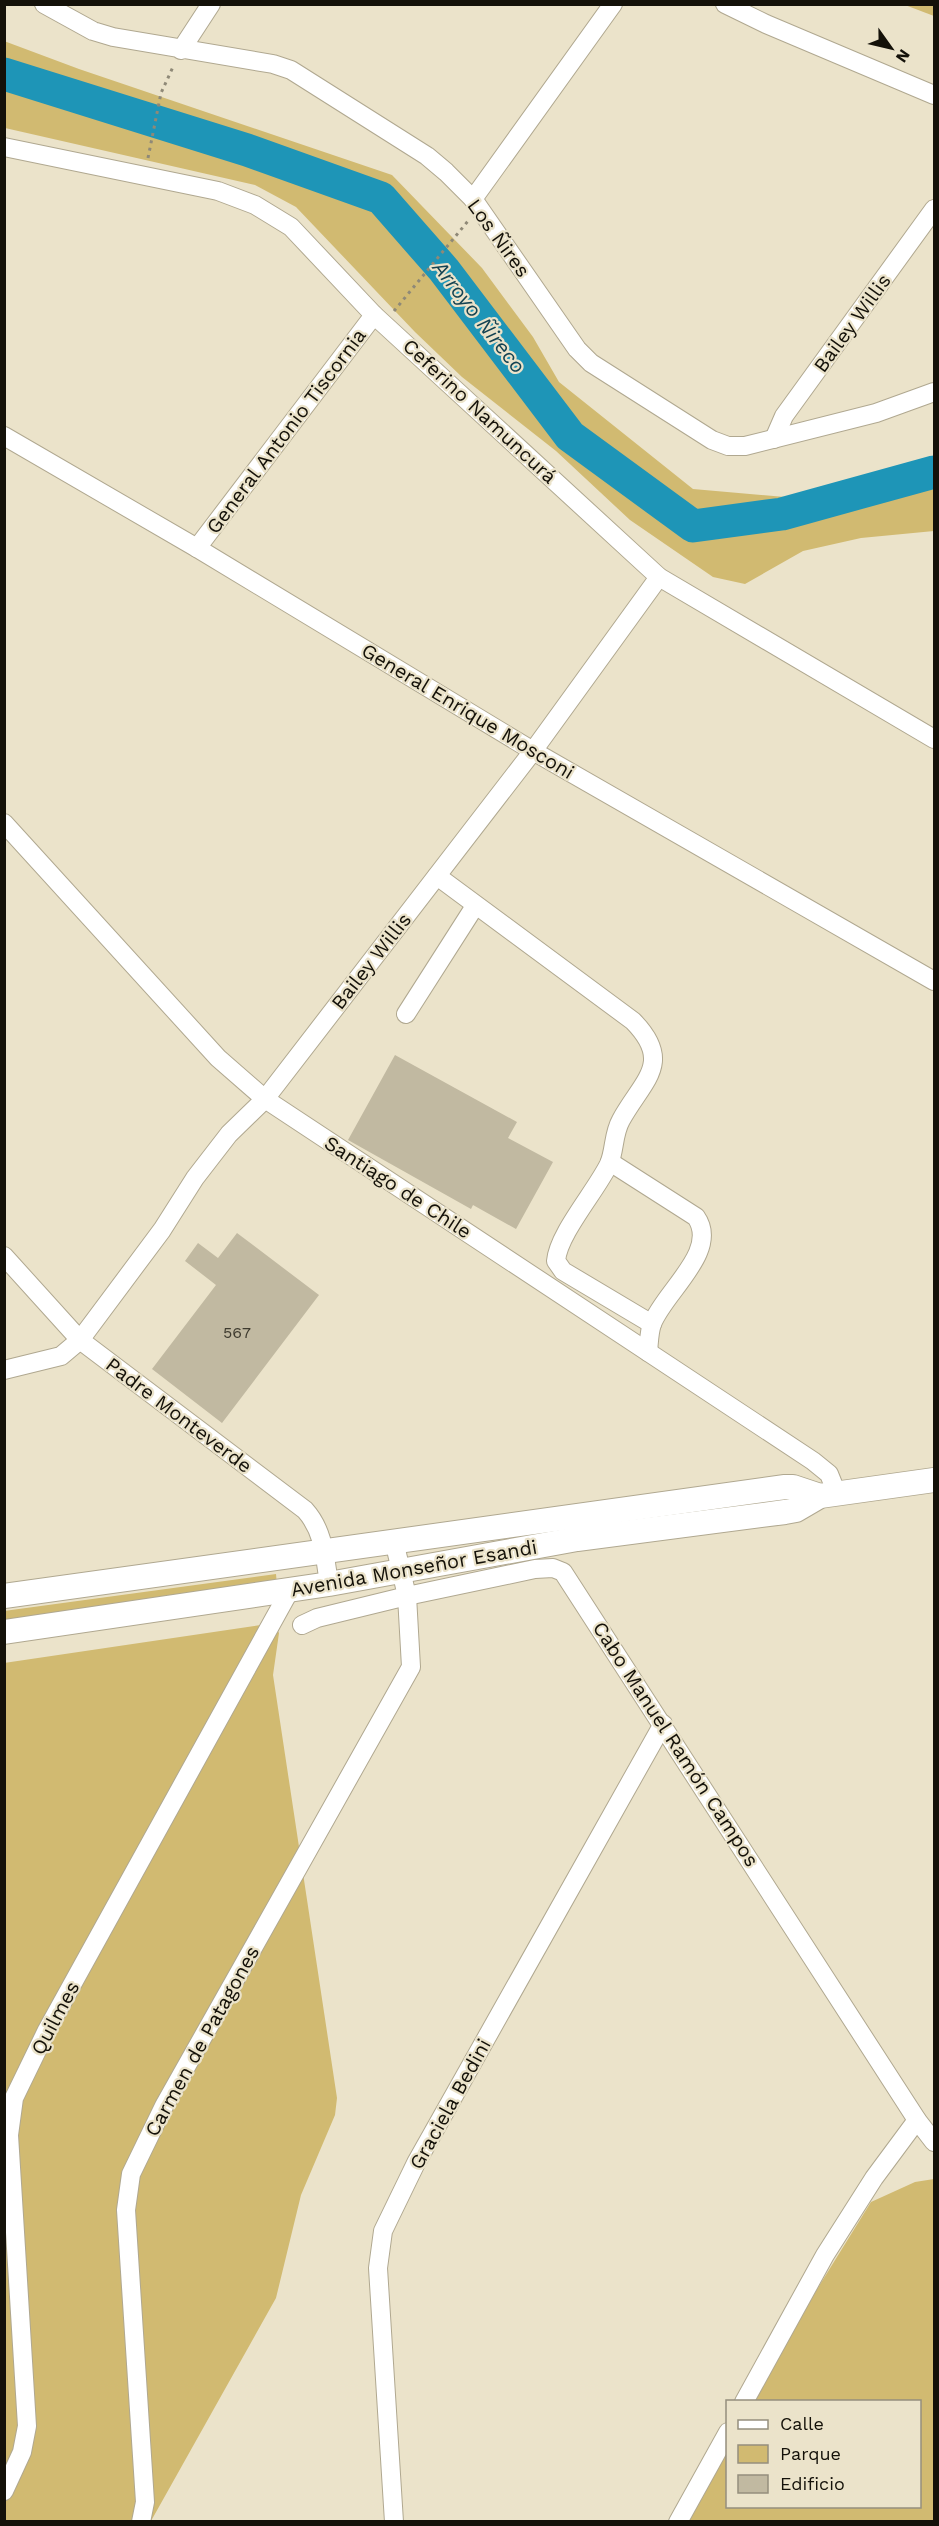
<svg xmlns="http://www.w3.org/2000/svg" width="939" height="2526" font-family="'Work Sans',sans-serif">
	<rect width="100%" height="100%" fill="#ebe3ca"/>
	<g fill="#d1ba71">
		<polygon points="905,5 934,5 934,16"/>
		<polygon points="4,41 79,69 392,175 482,268 533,337 559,382 693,489 785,497 873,489 934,475 934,531 861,538 803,551 745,584 713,577 630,520 556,451 462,377 415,332 296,207 255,185 5,128"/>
		<polygon points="276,1574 277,1585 5,1623 4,1611"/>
		<polygon points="274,1623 279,1633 273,1675 337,2098 335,2115 301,2195 276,2298 151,2521 5,2521 4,1663"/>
		<polygon points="934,2179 934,2521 688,2522 727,2450 728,2506 920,2506 920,2402 754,2401 798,2320 871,2202 915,2182"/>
	</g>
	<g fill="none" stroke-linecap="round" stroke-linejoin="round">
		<polyline stroke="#1e95b7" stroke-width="33" points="4,74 247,150 381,198 444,270 570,436 693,526 782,514 934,472"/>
	</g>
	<g fill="#c1b9a1">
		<polygon points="395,1055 517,1122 508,1138 553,1162 516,1229 473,1205 471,1209 348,1140"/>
		<polygon points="237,1233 319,1295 222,1423 152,1369 216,1285 185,1261 198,1243 218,1258"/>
	</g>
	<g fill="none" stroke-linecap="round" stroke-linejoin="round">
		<g stroke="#b0a890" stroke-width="20">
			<g id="minor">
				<polyline points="44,4 93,31 113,37 273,64 291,70 427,156 446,172 473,199 577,349 591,363 712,440 728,446 745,446 876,413 934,392"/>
				<polyline points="725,4 766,24 934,95"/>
				<polyline points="181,50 211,4"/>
				<polyline points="4,147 218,191 255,205 291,227 374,315 659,577 934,739"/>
				<polyline points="473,199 613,4"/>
				<polyline points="4,436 197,548 533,751 934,981"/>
				<polyline points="774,439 784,416 934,209"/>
				<polyline points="197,548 374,315"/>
				<polyline points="4,823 218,1058 265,1099 813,1461 829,1474 837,1494"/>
				<path d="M437,876L633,1021C674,1063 643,1080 621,1120C613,1134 615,1150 609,1164C596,1191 558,1234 556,1261L563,1271L652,1324"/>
				<polyline points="406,1014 475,906"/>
				<path d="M610,1162L696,1217C720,1251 664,1292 652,1324C649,1332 649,1343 648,1352"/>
				<path d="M4,1256L80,1340L305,1510C324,1531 325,1558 329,1584"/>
				<polyline points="4,1370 61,1356 80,1340 162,1230 195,1178 229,1134 265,1099 533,751 659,577"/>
				<polyline points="302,1625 317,1618 407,1596 535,1569 553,1568 563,1572 917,2120 934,2142"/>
				<polyline points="744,2402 825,2255 874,2178 917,2120"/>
				<polyline points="4,2491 22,2452 27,2426 9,2135 14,2098 47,2030 290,1590"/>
				<polyline points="141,2522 145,2502 126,2210 131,2174 164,2106 411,1667 407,1596 394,1541"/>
				<polyline points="394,2522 378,2268 383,2231 416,2163 663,1724"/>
				<polyline points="678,2522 728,2432"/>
			</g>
		</g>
		<g stroke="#b0a890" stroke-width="26">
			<g id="major">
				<polyline points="4,1596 785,1487 793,1487 820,1496"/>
				<polyline points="4,1632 329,1584 577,1539 785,1512 796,1510 820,1496 934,1480"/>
			</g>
		</g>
		<g stroke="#8f8977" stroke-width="3" stroke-dasharray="3 4.5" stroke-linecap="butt">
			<polyline points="148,158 161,93 173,67"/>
			<polyline points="394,311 468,221"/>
		</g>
		<use href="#minor" stroke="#fff" stroke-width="18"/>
		<use href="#major" stroke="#fff" stroke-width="24"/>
	</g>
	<g text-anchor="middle" stroke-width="4.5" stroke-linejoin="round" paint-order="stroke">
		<g font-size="16" fill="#3f3b2f">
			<text x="237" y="1338">567</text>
		</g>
		<g font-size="20" fill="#141109" stroke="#ebe3ca">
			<text transform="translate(499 238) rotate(54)" y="7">Los Ñires</text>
			<text transform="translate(852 323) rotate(-54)" y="7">Bailey Willis</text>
			<text transform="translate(480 411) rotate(43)" y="7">Ceferino Namuncurá</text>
			<text transform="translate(286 431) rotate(-53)" y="7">General Antonio Tiscornia</text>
			<text transform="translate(468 711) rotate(31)" y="7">General Enrique Mosconi</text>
			<text transform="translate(371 961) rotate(-52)" y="7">Bailey Willis</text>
			<text transform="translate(398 1187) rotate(33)" y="7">Santiago de Chile</text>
			<text transform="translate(179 1415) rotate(37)" y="7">Padre Monteverde</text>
			<text transform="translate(414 1568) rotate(-10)" y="7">Avenida Monseñor Esandi</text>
			<text transform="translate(676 1744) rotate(57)" y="7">Cabo Manuel Ramón Campos</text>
			<text transform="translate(55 2018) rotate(-62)" y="7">Quilmes</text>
			<text transform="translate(202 2041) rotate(-61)" y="7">Carmen de Patagones</text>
			<text transform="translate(450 2104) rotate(-61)" y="7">Graciela Bedini</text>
		</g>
		<g font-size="21" font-style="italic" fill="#144352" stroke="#ebe3ca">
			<text transform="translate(479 317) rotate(52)" y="7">Arroyo Ñireco</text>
		</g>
	</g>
	<rect width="939" height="2526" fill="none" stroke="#141109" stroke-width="12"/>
	<rect x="726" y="2400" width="195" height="108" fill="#ebe3ca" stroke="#958f7d" stroke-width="1.5"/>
	<rect x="738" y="2420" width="30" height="9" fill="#ffffff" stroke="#958f7d" stroke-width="1.5"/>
	<text x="780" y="2430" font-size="18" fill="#141109">Calle</text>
	<rect x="738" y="2445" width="30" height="18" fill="#d1ba71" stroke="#958f7d" stroke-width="1.5"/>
	<text x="780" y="2460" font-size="18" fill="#141109">Parque</text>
	<rect x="738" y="2475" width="30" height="18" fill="#c1b9a1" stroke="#958f7d" stroke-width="1.5"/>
	<text x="780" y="2490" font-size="18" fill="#141109">Edificio</text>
	<g transform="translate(891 48) rotate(124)" stroke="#ebe3ca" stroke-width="4.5" paint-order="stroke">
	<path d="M0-4.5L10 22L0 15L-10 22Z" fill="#141109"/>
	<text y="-9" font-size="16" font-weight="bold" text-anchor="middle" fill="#141109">N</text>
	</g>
</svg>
